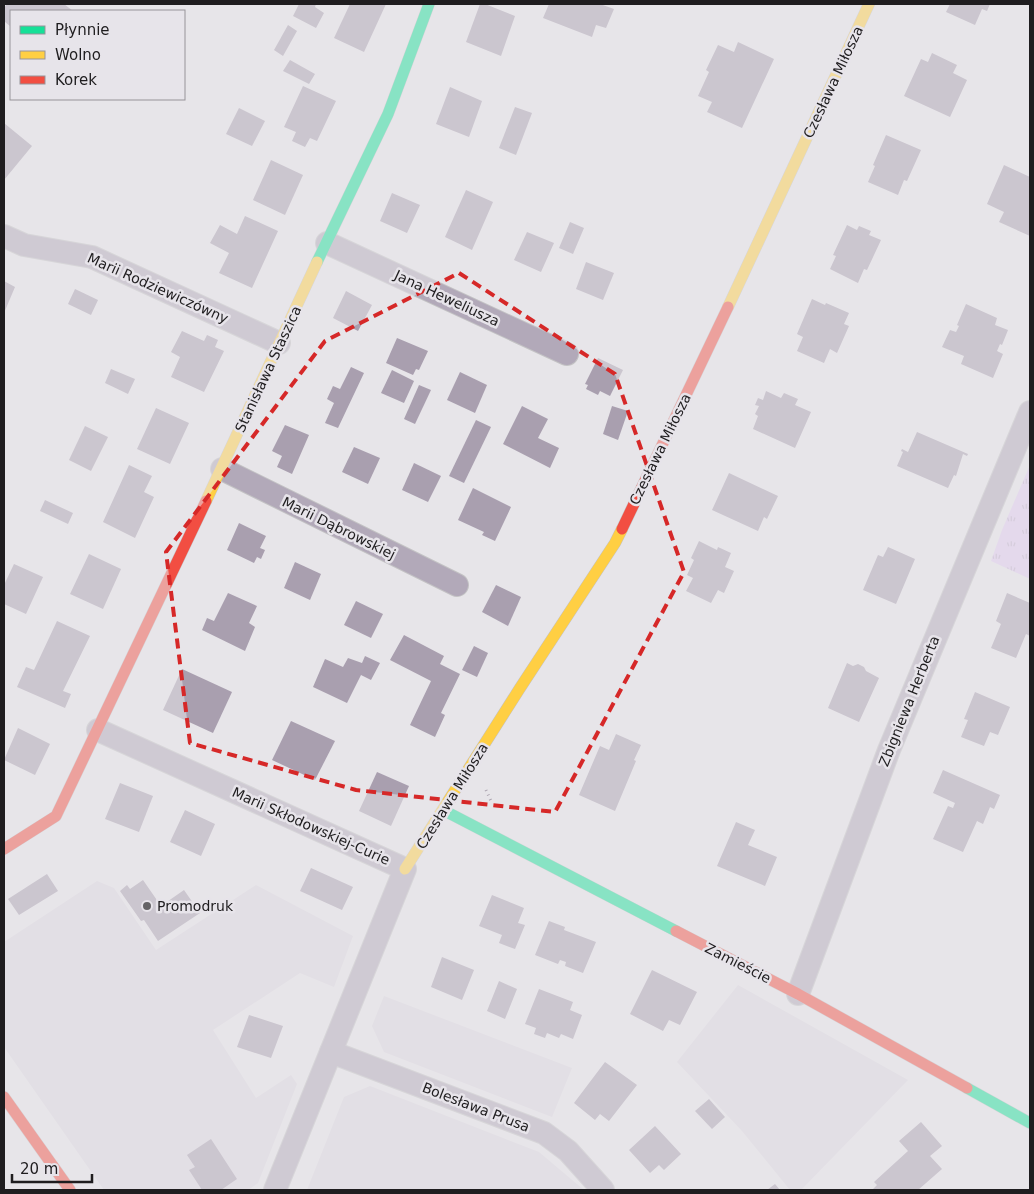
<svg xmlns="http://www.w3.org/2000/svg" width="1034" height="1194" font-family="'DejaVu Sans',sans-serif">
	<defs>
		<pattern id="grass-tufts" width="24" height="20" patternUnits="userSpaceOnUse" patternTransform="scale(1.25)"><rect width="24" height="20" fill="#e0cbef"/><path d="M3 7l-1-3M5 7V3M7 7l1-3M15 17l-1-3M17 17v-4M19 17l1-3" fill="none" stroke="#c0aecc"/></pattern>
	</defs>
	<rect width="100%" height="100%" fill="#e7e5e9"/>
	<g fill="#dcd7e0">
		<polygon points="97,881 114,888 156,950 256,885 353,936 334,987 300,973 213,1030 256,1098 291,1075 297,1084 258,1183 248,1190 104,1190 4,1047 4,942"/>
		<polygon points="738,985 908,1080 801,1190 790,1190 742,1131 677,1062"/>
		<polygon points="384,996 572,1068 552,1117 384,1052 372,1026"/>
		<polygon points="370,1086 539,1152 584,1190 307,1190 344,1097"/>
	</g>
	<polygon fill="url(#grass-tufts)" points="1030,465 1030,579 991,561 1002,530"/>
	<g fill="#a99faf">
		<polygon points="7,4 64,4 73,11 11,11 11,27 4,21 4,8"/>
		<polygon points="299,4 316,4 315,7 324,13 316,28 293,16"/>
		<polygon points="350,4 386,4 364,52 334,38"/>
		<polygon points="480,4 485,4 515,16 501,56 466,42"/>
		<polygon points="549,4 600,4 614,9 606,28 596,25 592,37 543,18"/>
		<polygon points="950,4 990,4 987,11 982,9 975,25 946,12"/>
		<polygon points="288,25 297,31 283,56 274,50"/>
		<polygon points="738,42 774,59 742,128 707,112 712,102 698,96 709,72 706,70 718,45 734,52"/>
		<polygon points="932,53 957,65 953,73 967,80 950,117 904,96 921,59 928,62"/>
		<polygon points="290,60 315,74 309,84 283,71"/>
		<polygon points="303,86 336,101 317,141 310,138 305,147 292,141 296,132 284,127"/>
		<polygon points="450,87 482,101 469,137 436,124"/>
		<polygon points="515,107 532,113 516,155 499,148"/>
		<polygon points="239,108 265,121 252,146 226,134"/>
		<polygon points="4,123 32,146 4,180"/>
		<polygon points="886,135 921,150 907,181 904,180 898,195 868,182 875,166 873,165"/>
		<polygon points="271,160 303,175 285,215 253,200"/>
		<polygon points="1004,165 1030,177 1030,236 999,222 1004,212 987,204"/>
		<polygon points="466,190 493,202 472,250 445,237"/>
		<polygon points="392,193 420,205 407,233 380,221"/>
		<polygon points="245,216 278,231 252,288 219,273 229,253 210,243 220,225 237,234"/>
		<polygon points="570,222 584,228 573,254 559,248"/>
		<polygon points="847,225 857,230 859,226 871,231 869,235 881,240 867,270 864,269 858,283 830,269 836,256 833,255"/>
		<polygon points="527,232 554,243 541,272 514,260"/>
		<polygon points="586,262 614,273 603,300 576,289"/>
		<polygon points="4,281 15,287 4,313"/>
		<polygon points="75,289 98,300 91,315 68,304"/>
		<polygon points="346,291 372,305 358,331 333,318"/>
		<polygon points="812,299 825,305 826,303 849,313 844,324 849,326 837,353 830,349 824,363 797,351 803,337 797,334"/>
		<polygon points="966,304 997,318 995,325 1008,330 1002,345 1000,344 997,351 1003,354 993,378 961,364 964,356 942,347 950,330 956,332 959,326 957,325"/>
		<polygon points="182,331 204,341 207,335 218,340 215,347 224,351 204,392 171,377 180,357 171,352"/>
		<polygon points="397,338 428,351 419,370 416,369 413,375 386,363"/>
		<polygon points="598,358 623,370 610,396 600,391 598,395 586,389 588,385 585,384"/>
		<polygon points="351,367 364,373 338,428 325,423 334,403 327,399 333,386 340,389"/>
		<polygon points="111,369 135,379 128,394 105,383"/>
		<polygon points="392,370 414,381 404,403 381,393"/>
		<polygon points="460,372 487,385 475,413 447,400"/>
		<polygon points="419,385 431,390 415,424 404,419"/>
		<polygon points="766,391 781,398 784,393 798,399 795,405 811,412 795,448 753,429 758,416 755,414 759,406 755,405 758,398 763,400"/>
		<polygon points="522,406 548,419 538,438 559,448 550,468 503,444"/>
		<polygon points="612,406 628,411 618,440 603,434"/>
		<polygon points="156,408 189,423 170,464 137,449"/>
		<polygon points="476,420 491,427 464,483 449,476"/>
		<polygon points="285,425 309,435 292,474 277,467 282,456 272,451"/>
		<polygon points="85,426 108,437 91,471 69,460"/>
		<polygon points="917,432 968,454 967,456 963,454 956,476 954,475 948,488 897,466 903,452 901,451 902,449 908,452"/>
		<polygon points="354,447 380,458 368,484 342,472"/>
		<polygon points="414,463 441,476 428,502 402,490"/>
		<polygon points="129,465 152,476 144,492 154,497 135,538 103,522"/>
		<polygon points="729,473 778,496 767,519 764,517 758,531 712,510"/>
		<polygon points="473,488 511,507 495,541 482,535 484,532 458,520"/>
		<polygon points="45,500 73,513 68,524 40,511"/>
		<polygon points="239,523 266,536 260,548 265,550 261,559 257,557 254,563 227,550"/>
		<polygon points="699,541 717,550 718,547 731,553 725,567 734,571 724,593 718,590 711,603 686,591 693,578 687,575 694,560 691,558"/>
		<polygon points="888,547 915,559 896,604 863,590 878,555 883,557"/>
		<polygon points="89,554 121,569 103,609 70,594"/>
		<polygon points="295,562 321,574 310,600 284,588"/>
		<polygon points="14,564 43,577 26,614 4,604 4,585"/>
		<polygon points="496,585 521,597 508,626 482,612"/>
		<polygon points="228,593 257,606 249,623 255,627 245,651 202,630 207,618 214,621"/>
		<polygon points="1007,593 1030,603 1030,636 1026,634 1016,658 991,648 1001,624 996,621"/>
		<polygon points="356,601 383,614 371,638 344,625"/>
		<polygon points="57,621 90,636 63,691 71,694 65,708 17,687 26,667 34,670"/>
		<polygon points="404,635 444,656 440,664 460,674 441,713 445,715 435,737 410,725 431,681 390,660"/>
		<polygon points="474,646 488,653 477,677 462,670"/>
		<polygon points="365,656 380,663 371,680 361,675 347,703 313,687 325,659 343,667 348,658 362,663"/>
		<polygon points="847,663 853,666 858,664 864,667 866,671 879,678 859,722 828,708"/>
		<polygon points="182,669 232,692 213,733 163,710"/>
		<polygon points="975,692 1010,707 998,735 990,732 984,746 961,737 968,720 964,719"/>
		<polygon points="291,721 335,741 315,780 272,760"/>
		<polygon points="18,728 50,744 35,775 4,760"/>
		<polygon points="616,734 641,745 634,760 636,761 615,811 579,795 600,746 609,750"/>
		<polygon points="943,770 1000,795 994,809 990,807 983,824 977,821 963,852 933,839 948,806 953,808 955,803 933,793"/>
		<polygon points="377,772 409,786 391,826 359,811"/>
		<polygon points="120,783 153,796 139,832 105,819"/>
		<polygon points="185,810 215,824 201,856 170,842"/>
		<polygon points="736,822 755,830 748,845 777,857 765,886 717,866"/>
		<polygon points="311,868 353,887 342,910 300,891"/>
		<polygon points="47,874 58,891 19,915 8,899"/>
		<polygon points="143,880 161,906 184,890 200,913 158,941 144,920 141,921 120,891 127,885 130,889"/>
		<polygon points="492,895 524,908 518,923 525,925 515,949 499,943 502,935 479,926"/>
		<polygon points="549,921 565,927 564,930 596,942 583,973 565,966 566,962 560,960 558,964 535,955"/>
		<polygon points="442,957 474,970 462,1000 431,987"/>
		<polygon points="652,970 697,992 680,1025 669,1020 663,1031 630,1014"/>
		<polygon points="499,981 517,989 505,1019 487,1011"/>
		<polygon points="539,989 573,1002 570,1010 582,1015 573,1039 561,1034 559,1038 547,1033 545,1038 534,1034 536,1028 525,1024"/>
		<polygon points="249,1015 283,1026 271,1058 237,1047"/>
		<polygon points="605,1062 637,1085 609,1121 600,1114 595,1120 574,1103"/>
		<polygon points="709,1099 725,1117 712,1129 695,1111"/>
		<polygon points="921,1122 942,1146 930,1156 942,1169 918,1190 872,1190 877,1185 874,1182 908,1151 899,1141"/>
		<polygon points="655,1126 681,1154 664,1170 659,1165 650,1173 629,1150"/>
		<polygon points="211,1139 237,1179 221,1190 202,1190 189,1170 195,1167 187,1155"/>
		<polygon points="775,1184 780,1190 767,1190"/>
	</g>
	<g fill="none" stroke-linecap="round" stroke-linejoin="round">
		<g stroke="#c3c2c4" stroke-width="24">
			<g id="street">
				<polyline points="4,236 24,245 92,257 279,343"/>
				<polyline points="327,243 567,354"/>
				<polyline points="222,469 457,585"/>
				<polyline points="98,730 405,869 275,1190"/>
				<polyline points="798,994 889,750 1030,412"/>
				<polyline points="331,1052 544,1133 568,1151 603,1190"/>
			</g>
		</g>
		<g stroke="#c3c2c4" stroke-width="12">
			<g id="fast">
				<polyline points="317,262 388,114 429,4"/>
				<polyline points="443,810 676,931"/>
				<polyline points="967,1088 1030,1123"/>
			</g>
		</g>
		<g stroke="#c3c2c4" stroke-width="12">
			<g id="slow">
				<polyline points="728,307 869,4"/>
				<polyline points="206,501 317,262"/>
				<polyline points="405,869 520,688 615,543 622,529"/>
			</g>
		</g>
		<g stroke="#c3c2c4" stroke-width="12">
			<g id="jam">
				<polyline points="622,529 728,307"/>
				<polyline points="4,849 56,816 206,501"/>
				<polyline points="676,931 798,994 967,1088"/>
				<polyline points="4,1097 70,1190"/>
			</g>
		</g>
		<polyline stroke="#aca5b0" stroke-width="3" stroke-dasharray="1 4" stroke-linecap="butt" points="486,790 491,801 490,803"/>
		<use href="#street" stroke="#b2a9b9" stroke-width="22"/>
		<use href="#fast" stroke="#16e098" stroke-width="11"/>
		<use href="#slow" stroke="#ffcf43" stroke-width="11"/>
		<use href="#jam" stroke="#f24e42" stroke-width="11"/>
	</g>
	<path d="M0 0H1034V1194H0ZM459,273L615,374L684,572L555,812L356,790L190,743L166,552L325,341Z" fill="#e7e5e9" fill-opacity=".55" fill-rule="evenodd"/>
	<path fill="none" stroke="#d62828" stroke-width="4" stroke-dasharray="10 6" stroke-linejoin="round" d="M459,273L615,374L684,572L555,812L356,790L190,743L166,552L325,341Z"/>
	<circle fill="#656366" stroke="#e7e4ea" stroke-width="2" cx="147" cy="906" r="5"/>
	<g text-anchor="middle" stroke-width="5" stroke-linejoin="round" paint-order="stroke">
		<g font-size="14" fill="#1f1d1f" stroke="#e7e4ea">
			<text transform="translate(833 82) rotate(-65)" y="5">Czesława Miłosza</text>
			<text transform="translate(158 288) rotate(24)" y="5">Marii Rodziewiczówny</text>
			<text transform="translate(447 298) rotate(25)" y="5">Jana Heweliusza</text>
			<text transform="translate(268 369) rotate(-65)" y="5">Stanisława Staszica</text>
			<text transform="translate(660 449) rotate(-64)" y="5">Czesława Miłosza</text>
			<text transform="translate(339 528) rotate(26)" y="5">Marii Dąbrowskiej</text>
			<text transform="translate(909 701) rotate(-68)" y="5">Zbigniewa Herberta</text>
			<text transform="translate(452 796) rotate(-58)" y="5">Czesława Miłosza</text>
			<text transform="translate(311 826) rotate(24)" y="5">Marii Skłodowskiej-Curie</text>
			<text transform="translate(738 963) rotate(27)" y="5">Zamieście</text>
			<text transform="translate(476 1107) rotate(21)" y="5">Bolesława Prusa</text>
		</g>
		<g font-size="14" fill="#1f1d1f" stroke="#e7e4ea" text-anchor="start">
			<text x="157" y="911">Promodruk</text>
		</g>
	</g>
	<rect width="1034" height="1194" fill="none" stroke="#1f1d1f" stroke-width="10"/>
	<rect x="10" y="10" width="175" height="90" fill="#e7e4ea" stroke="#979499"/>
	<rect x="20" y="26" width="25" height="8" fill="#16e098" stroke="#979499"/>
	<text x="55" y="35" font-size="15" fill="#1f1d1f">Płynnie</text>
	<rect x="20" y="51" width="25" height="8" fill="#ffcf43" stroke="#979499"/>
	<text x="55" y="60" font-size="15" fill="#1f1d1f">Wolno</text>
	<rect x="20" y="76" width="25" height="8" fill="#f24e42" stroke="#979499"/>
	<text x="55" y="85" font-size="15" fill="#1f1d1f">Korek</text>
	<path d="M12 1174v8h80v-8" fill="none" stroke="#1f1d1f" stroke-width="2.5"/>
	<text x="20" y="1174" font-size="15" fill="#1f1d1f" stroke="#e7e4ea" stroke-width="4" paint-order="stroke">20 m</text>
</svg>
